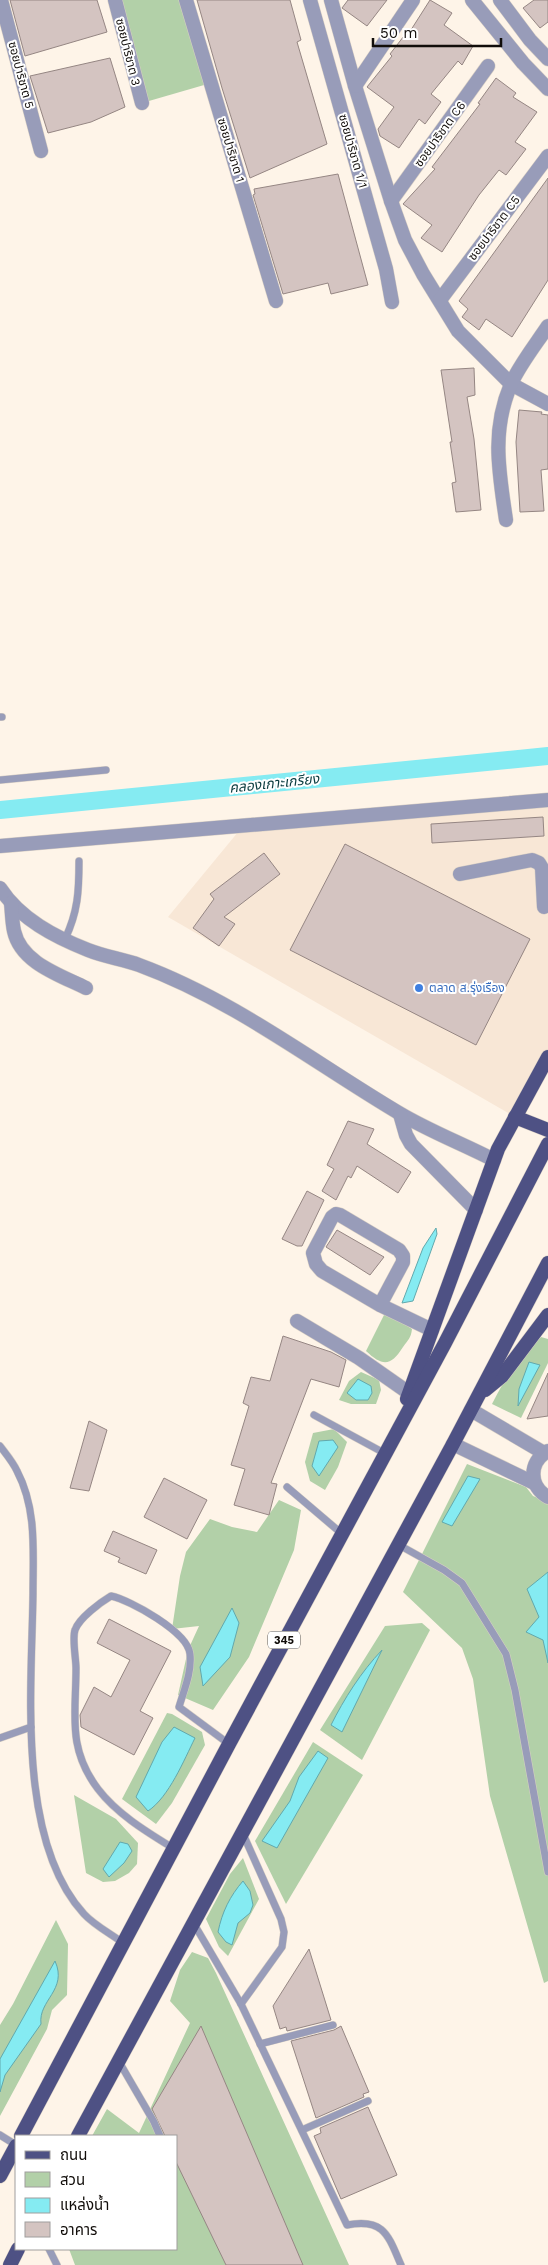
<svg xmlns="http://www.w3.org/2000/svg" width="548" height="2265" font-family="'Work Sans','Noto Sans Thai',sans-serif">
	<rect width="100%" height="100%" fill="#fef4e8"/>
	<polygon fill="#f8e7d6" points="548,805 548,1059 515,1117 168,917 243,826"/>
	<g fill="#b2d0a8">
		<polygon points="116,0 186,0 211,83 142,103"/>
		<path d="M386,1311L412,1329C411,1338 408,1340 403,1347C391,1366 383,1367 366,1351Z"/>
		<path d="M541,1337L548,1339V1363L521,1418L492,1404C505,1378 519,1356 541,1337Z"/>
		<polygon points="361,1372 379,1380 381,1390 376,1404 351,1404 339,1400 349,1381"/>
		<polygon points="334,1429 347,1442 338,1467 325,1490 310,1481 305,1462 313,1433"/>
		<polygon points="467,1464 526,1487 533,1496 548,1502 548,1981 544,1983 490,1796 473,1679 462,1648 403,1592"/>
		<polygon points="279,1500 301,1510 294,1550 249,1657 213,1710 178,1695 188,1650 199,1626 172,1629 180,1576 186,1552 210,1519 232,1527 257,1532"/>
		<polygon points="422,1623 430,1630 362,1760 320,1730 385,1626"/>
		<polygon points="167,1713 172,1714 202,1732 205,1745 172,1803 156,1824 122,1799"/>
		<polygon points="313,1742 363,1775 286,1904 255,1841"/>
		<polygon points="74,1795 116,1819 138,1843 137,1864 129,1873 115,1881 103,1882 86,1873"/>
		<polygon points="243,1858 259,1899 228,1956 219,1947 206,1919 230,1874"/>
		<polygon points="56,1920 68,1944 67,1995 52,2010 47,2029 0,2116 0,2025 13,2004"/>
		<polygon points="192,1952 208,1958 216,1973 349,2265 75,2265 69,2249 176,2249 176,2136 92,2136 107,2109 139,2133 190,2023 170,2001 180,1970"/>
	</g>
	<g fill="#85ebf2" stroke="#62a8ac">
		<polygon points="436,1228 437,1234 413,1301 402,1303 423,1248"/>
		<polygon points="529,1362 540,1365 518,1406 519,1389"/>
		<polygon points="358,1379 371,1386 372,1393 368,1400 356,1400 347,1393"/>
		<polygon points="333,1440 338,1447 319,1476 312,1466 319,1441"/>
		<polygon points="468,1476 480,1479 452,1526 442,1522"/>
		<polygon points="548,1572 548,1663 543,1640 526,1632 539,1617 527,1589"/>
		<polygon points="232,1608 239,1623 230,1657 203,1686 200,1667"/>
		<path d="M382,1650L342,1732L331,1725C344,1699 361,1672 382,1650Z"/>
		<path d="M174,1727L195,1738C184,1760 169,1797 148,1811L136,1797L162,1742Z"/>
		<polygon points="318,1751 328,1758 277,1848 262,1841 290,1801 299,1777"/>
		<polygon points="120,1842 128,1844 132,1851 124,1863 109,1877 103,1869"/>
		<path d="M243,1881L250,1891L253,1905L250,1913L238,1923L232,1945L226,1942L218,1932C222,1912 230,1896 243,1881Z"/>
		<path d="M55,1961C68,1990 38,2000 41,2024L5,2075L0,2092V2059Z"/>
	</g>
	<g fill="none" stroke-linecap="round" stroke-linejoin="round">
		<polyline stroke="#85ebf2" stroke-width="18" points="0,810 548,756"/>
	</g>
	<g fill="#d4c4c1" stroke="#958683">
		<polygon points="10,0 97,0 107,32 25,56"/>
		<polygon points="197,0 290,0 301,40 297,42 327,144 250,178 222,88"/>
		<polygon points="348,0 387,0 367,26 342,8"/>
		<polygon points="430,0 452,13 444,25 473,46 462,65 458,61 431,94 441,102 425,124 419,119 399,148 380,136 378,129 394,107 367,87 392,56 390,54 407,32 409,33"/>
		<polygon points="534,0 548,0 548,22 540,28 523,8"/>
		<polygon points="110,58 125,107 91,122 48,133 30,76"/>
		<polygon points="496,78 516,93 513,97 537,112 515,142 526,149 506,175 499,170 479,195 442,252 421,238 432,225 403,204 435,169 432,167 480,104 478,103"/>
		<polygon points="338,174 368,285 331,294 328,283 283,294 253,195 255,194 254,189"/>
		<polygon points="548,178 548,280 512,337 486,319 479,330 462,317 468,309 459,301"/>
		<polygon points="474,368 475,395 467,397 474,439 481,510 456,512 452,483 456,482 450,442 452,442 441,370"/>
		<polygon points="519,410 542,412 541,414 548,415 548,469 541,470 544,511 520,512 516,442"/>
		<polygon points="543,817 544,836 432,843 431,824"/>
		<polygon points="345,844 530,939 476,1045 290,950"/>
		<polygon points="264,853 280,874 224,917 235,924 219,946 193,928 214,899 210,894"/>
		<polygon points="348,1121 374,1129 367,1144 411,1172 398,1193 357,1166 351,1178 348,1176 336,1200 322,1191 334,1169 327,1165"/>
		<polygon points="307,1191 324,1200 302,1246 297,1246 282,1239"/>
		<polygon points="337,1230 384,1257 370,1275 326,1247"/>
		<polygon points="283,1336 331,1352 346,1360 339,1387 311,1379 271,1483 277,1484 269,1515 234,1505 245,1469 231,1465 249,1406 243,1403 251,1377 270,1381"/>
		<polygon points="548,1373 548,1416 527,1419"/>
		<polygon points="89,1421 107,1430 89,1491 70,1488"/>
		<polygon points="164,1478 207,1500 187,1539 144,1517"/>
		<polygon points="113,1531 157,1550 146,1574 118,1562 120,1558 104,1551"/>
		<polygon points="109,1619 171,1651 140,1711 153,1718 134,1755 81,1727 80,1715 94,1687 111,1697 130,1660 97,1643"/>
		<polygon points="309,1949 331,2020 287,2031 286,2027 280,2029 273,2006"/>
		<polygon points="201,2026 303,2265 226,2265 176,2162 176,2136 165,2136 152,2109"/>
		<polygon points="341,2026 369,2092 363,2094 364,2097 316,2118 291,2041 334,2030"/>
		<polygon points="368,2107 397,2175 341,2199 314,2136 321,2133 320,2128"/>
	</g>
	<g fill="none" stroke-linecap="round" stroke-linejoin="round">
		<g stroke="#d8cfc4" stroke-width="8">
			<g id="service">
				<polyline points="0,717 2,717"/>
				<polyline points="0,780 106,770"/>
				<path d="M65,939C78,912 79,891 79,861"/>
				<polyline points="314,1415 386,1454"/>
				<path d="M0,1446C6,1454 13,1462 17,1471C37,1509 33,1551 33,1593C32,1686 16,1840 84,1914C94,1925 111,1934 123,1943"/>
				<polyline points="287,1487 341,1533"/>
				<polyline points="399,1545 444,1570 462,1583 506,1654 515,1690 548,1872"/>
				<polyline points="0,1738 31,1727"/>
				<path d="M173,1848C147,1832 117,1814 98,1789C67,1748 76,1715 76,1668C76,1659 72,1638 75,1630C79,1618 101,1602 111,1596C130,1600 188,1632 190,1654C192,1672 184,1690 179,1707L229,1744"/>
				<path d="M194,1924L241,2004L347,2225C384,2218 388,2235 401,2265"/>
				<polyline points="241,2004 282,1947 284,1932 281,1919 243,1834"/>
				<polyline points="260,2044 333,2025"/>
				<polyline points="118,2060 154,2122 160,2136"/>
				<polyline points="302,2130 368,2101"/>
				<polyline points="0,2135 16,2145"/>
				<polyline points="49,2249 57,2265"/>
			</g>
		</g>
		<g stroke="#d8cfc4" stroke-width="15">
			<g id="minor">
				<polyline points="1,0 41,151"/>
				<polyline points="115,0 142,103"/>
				<polyline points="186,0 276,301"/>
				<polyline points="310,0 386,269 392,302"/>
				<polyline points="331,0 355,86 391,201 405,240 423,274 458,331 511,384 548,404"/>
				<polyline points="472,0 523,63 548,89"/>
				<polyline points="500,0 530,40 548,59"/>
				<polyline points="355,86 413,0"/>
				<polyline points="391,201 488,66"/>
				<polyline points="440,300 548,156"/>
				<path d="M506,520C499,472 491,431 511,384C520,364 536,344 548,326"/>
				<polyline points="0,846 548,800"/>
				<polyline points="460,874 532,860 539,863 542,868 544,907"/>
				<path d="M0,888C20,919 55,937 88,950C105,957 123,959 139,965C234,1000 313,1062 399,1113C429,1131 463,1144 494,1160"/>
				<path d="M11,903C12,912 12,922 14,931C21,963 60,975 86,988"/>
				<polyline points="400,1114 406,1135 411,1144 476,1210"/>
				<polyline points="380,1305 403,1262 403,1256 399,1250 340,1215 336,1214 332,1217 313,1253 316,1264 322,1271 380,1305 432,1330"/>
				<polyline points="297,1321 359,1358 409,1393"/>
				<polyline points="471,1410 544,1453"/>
				<polyline points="453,1444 534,1483"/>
				<path d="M548,1451C528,1462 529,1487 548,1497"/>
			</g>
		</g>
		<g stroke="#d8cfc4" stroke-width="15">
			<g id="primary">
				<polyline points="515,1117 548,1130"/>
				<polyline points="485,1390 502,1376 548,1315"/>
				<polyline points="407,1399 498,1149 548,1057"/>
				<polyline points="21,2136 229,1744 445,1343 548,1144"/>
				<polyline points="78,2136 453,1444 548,1263"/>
				<polyline points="0,2176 16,2146"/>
				<polyline points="10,2265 18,2249"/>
			</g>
		</g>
		<use href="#service" stroke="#989cb9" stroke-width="7"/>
		<use href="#minor" stroke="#989cb9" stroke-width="14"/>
		<use href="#primary" stroke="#4e5184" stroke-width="14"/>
	</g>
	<circle fill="#3f7fe0" stroke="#fff" stroke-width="2" cx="419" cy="988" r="5"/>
	<g text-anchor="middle" stroke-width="4" stroke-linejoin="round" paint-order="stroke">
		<rect fill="#fff" stroke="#585654" stroke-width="1" x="268" y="1631.5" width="32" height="17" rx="4"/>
		<g font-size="11" font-weight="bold" fill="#110d0a">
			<text x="284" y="1644">345</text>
		</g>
		<g font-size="12" fill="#110d0a" stroke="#fff">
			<text transform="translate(128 52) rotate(76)" y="4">ซอยปาริชาต 3</text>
			<text transform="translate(21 75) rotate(75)" y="4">ซอยปาริชาต 5</text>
			<text transform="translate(440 134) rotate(-54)" y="4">ซอยปาริชาต C6</text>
			<text transform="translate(231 150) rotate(73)" y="4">ซอยปาริชาต 1</text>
			<text transform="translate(353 151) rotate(74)" y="4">ซอยปาริชาต 1/1</text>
			<text transform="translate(494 228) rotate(-53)" y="4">ซอยปาริชาต C5</text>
		</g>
		<g font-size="12" fill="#366cbe" stroke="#fff" text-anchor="start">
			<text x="429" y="992">ตลาด ส.รุ่งเรือง</text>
		</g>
		<g font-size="14" font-style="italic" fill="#0a3c3f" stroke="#fff">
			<text transform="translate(274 783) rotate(-6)" y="5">คลองเกาะเกรียง</text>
		</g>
	</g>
	<rect x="15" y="2135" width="162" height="115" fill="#ffffff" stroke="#a09e9d"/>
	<rect x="25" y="2151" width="25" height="8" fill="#4e5184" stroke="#a09e9d"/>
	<text x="60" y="2160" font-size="15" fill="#110d0a">ถนน</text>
	<rect x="25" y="2172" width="25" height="15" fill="#b2d0a8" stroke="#a09e9d"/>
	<text x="60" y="2185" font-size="15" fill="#110d0a">สวน</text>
	<rect x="25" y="2198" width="25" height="15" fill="#85ebf2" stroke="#a09e9d"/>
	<text x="60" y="2210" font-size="15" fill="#110d0a">แหล่งน้ำ</text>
	<rect x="25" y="2222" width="25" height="15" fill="#d4c4c1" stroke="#a09e9d"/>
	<text x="60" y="2235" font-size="15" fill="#110d0a">อาคาร</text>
	<path d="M373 38v8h128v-8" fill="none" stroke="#110d0a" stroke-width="2.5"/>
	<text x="380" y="38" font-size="15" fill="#110d0a" stroke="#ffffff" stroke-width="4" paint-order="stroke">50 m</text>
</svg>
